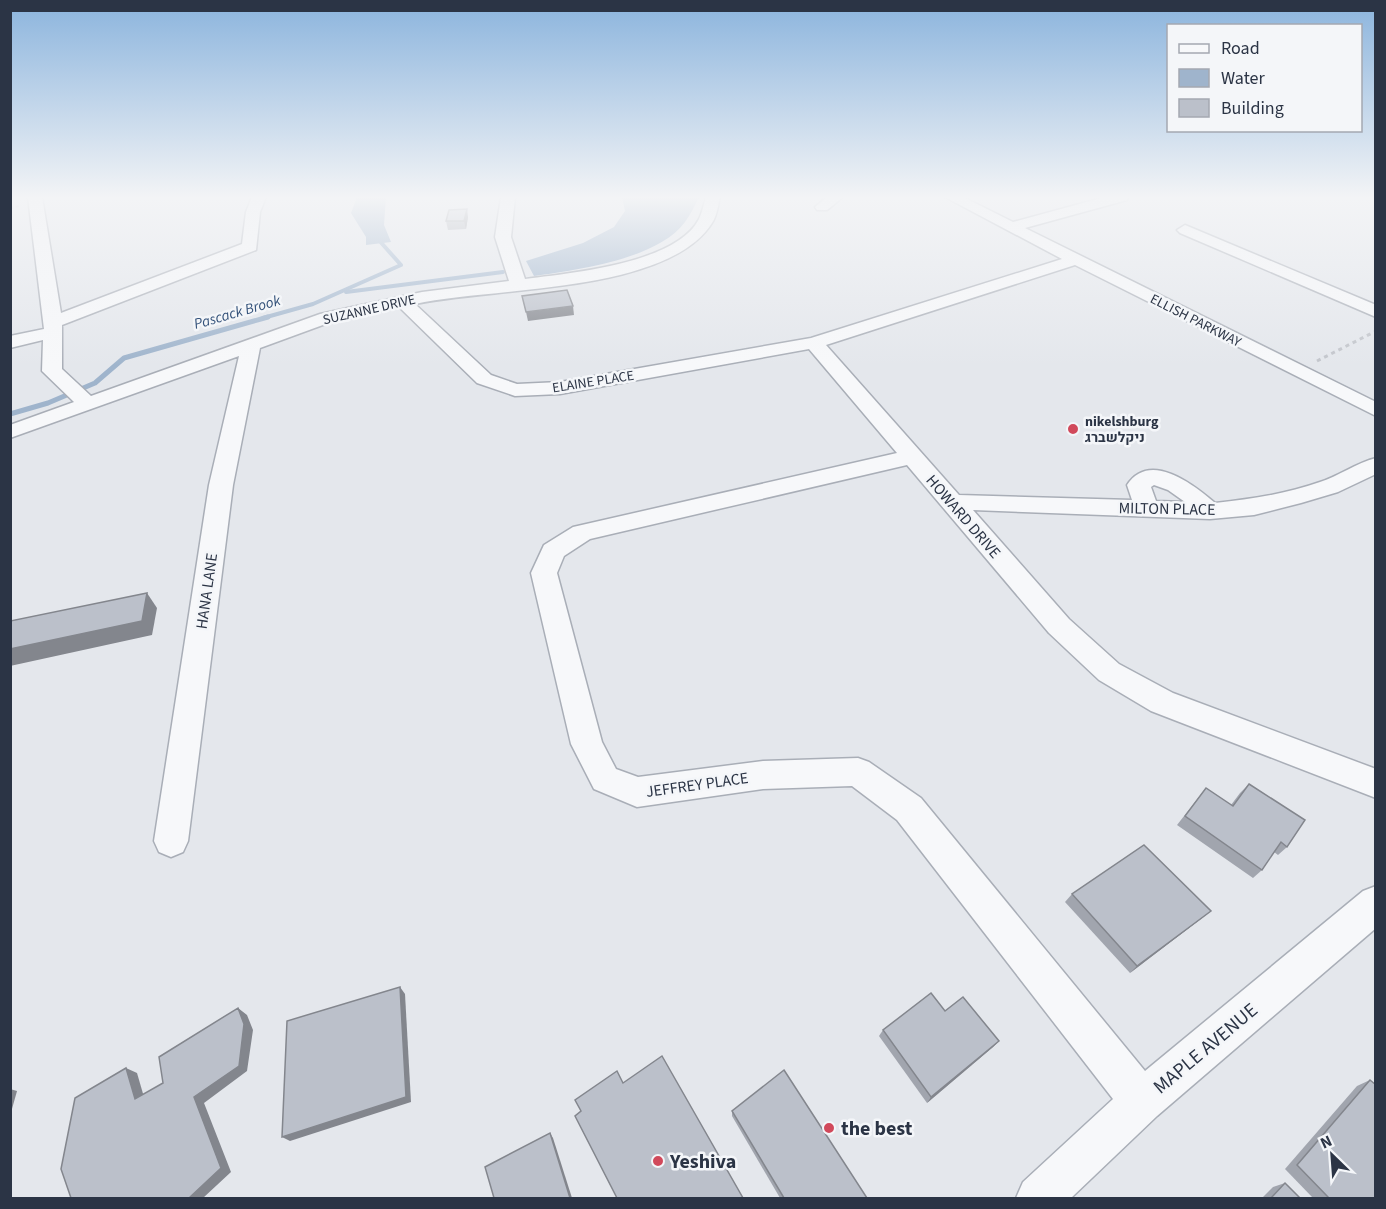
<svg xmlns="http://www.w3.org/2000/svg" width="1386" height="1209" font-family="'Source Sans 3',Heebo,sans-serif">
	<rect width="100%" height="100%" fill="#e4e7ec"/>
	<g fill="#9fb4cc">
		<polygon points="357,197 386,197 384,225 391,242 366,245 366,237 351,213"/>
		<path d="M622,197H699C695,205 691,214 685,222C658,259 577,270 534,276L526,261L583,243L614,227L625,211Z"/>
	</g>
	<g fill="none" stroke-linecap="round" stroke-linejoin="round">
		<g stroke="#9fb4cc" stroke-width="4">
			<polyline points="346,292 503,272"/>
			<polyline points="263,318 313,304 401,265 377,238"/>
		</g>
		<polyline stroke="#9fb4cc" stroke-width="5" points="10,414 48,403 95,383 124,358 268,317"/>
		<g stroke="#a9aeb7" stroke-width="3">
			<g id="minor">
				<path d="M28,197H42L61,313L242,244L246,212L252,197H266L260,212L256,250L62,325V369L91,396L320,314L422,292L509,281L495,237L501,197H515L511,237L525,279C570,273 676,264 699,219C702,213 704,204 706,197H720C718,205 717,216 712,223C667,294 491,287 415,304L491,375L517,384L560,382L811,338L1062,259L945,197H963L1013,222L1105,197H1129L1127,200L1025,228L1376,402V416L1075,265L826,345L959,495L1132,500L1127,485C1150,450 1194,485 1215,503C1251,499 1286,494 1320,482C1339,476 1356,463 1376,458V474L1338,492L1301,503L1254,515L1210,519L973,510L1069,619L1119,664L1173,693L1376,769V798L1151,711L1099,680L1049,633L907,465L590,539L564,556L557,573L602,742L616,769L638,777L763,761L858,758L869,762L921,798L1145,1071L1363,891L1376,886V928L1157,1116L1071,1198H1016L1023,1182L1113,1099L897,820L852,786L763,789L637,807L594,789L571,744L531,573L544,545L573,527L897,453L809,349L560,394L515,396L477,383L399,307L331,322L260,348L233,485L188,841L183,852L171,857L159,852L154,841L209,485L239,356L10,438V425L74,402L42,371L43,340L10,348V336L44,329ZM1154,485L1168,490L1185,502L1156,501L1151,487Z"/>
				<polygon points="827,197 843,197 827,210 817,210 815,207"/>
				<polygon points="1185,225 1376,305 1376,317 1180,233 1177,230"/>
			</g>
		</g>
		<polyline stroke="#c2c5cb" stroke-width="2" stroke-dasharray="3 3" stroke-linecap="butt" points="10,208 20,206"/>
		<polyline stroke="#c2c5cb" stroke-width="3" stroke-dasharray="4 4" stroke-linecap="butt" points="1317,361 1376,331"/>
		<use href="#minor" fill="#f7f8fa" fill-rule="evenodd"/>
	</g>
	<g fill="#a1a5ae">
		<polygon points="468,217 466,229 448,230 446,221"/>
		<polygon points="1249,784 1287,847 1278,855 1274,852 1262,870 1253,878 1177,825 1206,788 1231,805 1240,793"/>
		<polygon points="1072,894 1202,918 1130,973 1065,902"/>
		<polygon points="945,1011 999,1041 993,1047 927,1103 879,1036 883,1030"/>
		<polygon points="1370,1080 1376,1198 1313,1198 1285,1169 1357,1086"/>
		<polygon points="732,1111 867,1198 780,1198 732,1116"/>
		<polygon points="1285,1183 1300,1198 1262,1198 1273,1187"/>
	</g>
	<g fill="#83868d">
		<polygon points="467,209 468,217 466,229 464,221"/>
		<polygon points="573,306 574,315 528,321 526,312"/>
		<polygon points="147,593 157,608 152,635 10,666 10,649"/>
		<polygon points="1211,911 1202,918 1130,973 1137,966"/>
		<polygon points="400,987 405,994 411,1102 290,1141 282,1137"/>
		<polygon points="238,1008 247,1015 253,1030 247,1071 204,1103 231,1172 203,1198 189,1198 194,1097"/>
		<polygon points="999,1041 993,1047 927,1103 931,1097"/>
		<polygon points="126,1068 137,1073 146,1104 135,1099"/>
		<polygon points="10,1089 17,1091 10,1116"/>
		<polygon points="550,1133 553,1138 572,1198 570,1198"/>
	</g>
	<g fill="#bbc0ca" stroke="#83868d" stroke-width="1.5">
		<polygon points="467,209 464,221 446,221 449,210"/>
		<polygon points="567,290 573,306 526,312 522,296"/>
		<polygon points="147,593 142,621 10,649 10,621"/>
		<polygon points="1249,784 1305,820 1287,847 1281,842 1262,870 1185,816 1206,788 1233,806"/>
		<polygon points="1144,845 1211,911 1137,966 1072,894"/>
		<polygon points="400,987 406,1097 282,1137 287,1021"/>
		<polygon points="931,993 945,1011 963,997 999,1041 931,1097 883,1030"/>
		<polygon points="238,1008 244,1024 239,1066 194,1097 221,1168 189,1198 71,1198 61,1169 75,1098 126,1068 135,1099 163,1083 159,1057"/>
		<polygon points="662,1056 743,1198 617,1198 575,1116 581,1111 575,1100 617,1071 623,1083"/>
		<polygon points="784,1070 867,1198 784,1198 732,1111"/>
		<polygon points="1370,1080 1376,1085 1376,1198 1329,1198 1297,1165"/>
		<polygon points="550,1133 570,1198 494,1198 485,1167"/>
		<polygon points="1285,1183 1300,1198 1271,1198"/>
	</g>
	<linearGradient id="sky" x2="0" y2="1"><stop stop-color="#8bb4dd"/><stop offset="0.54" stop-color="#f3f4f6"/><stop offset="1" stop-color="#f3f4f6" stop-opacity="0"/></linearGradient>
	<rect width="1386" height="366" fill="url(#sky)"/>
	<g fill="#d1495b" stroke="#f4f6f9" stroke-width="2">
		<circle cx="1073" cy="429" r="6"/>
		<circle cx="829" cy="1128" r="6"/>
		<circle cx="658" cy="1161" r="6"/>
	</g>
	<g text-anchor="middle" stroke-width="5" stroke-linejoin="round" paint-order="stroke">
		<g font-size="14" fill="#2b3445" stroke="#f4f6f9">
			<text transform="translate(369 309) rotate(-13)" y="5">SUZANNE DRIVE</text>
			<text transform="translate(1196 320) rotate(27)" y="5">ELLISH PARKWAY</text>
			<text transform="translate(593 381) rotate(-9)" y="5">ELAINE PLACE</text>
		</g>
		<g font-size="14" font-weight="bold" fill="#2b3445" stroke="#f4f6f9" text-anchor="start">
			<text x="1085" y="426">nikelshburg<tspan x="1085" dy="16">ניקלשברג</tspan></text>
		</g>
		<g font-size="15" font-style="italic" fill="#34527a" stroke="#f4f6f9">
			<text transform="translate(237 312) rotate(-16)" y="5">Pascack Brook</text>
		</g>
		<g font-size="16" fill="#2b3445" stroke="#f4f6f9">
			<text transform="translate(1167 508) rotate(1)" y="6">MILTON PLACE</text>
			<text transform="translate(964 516) rotate(49)" y="6">HOWARD DRIVE</text>
			<text transform="translate(206 591) rotate(-82)" y="6">HANA LANE</text>
			<text transform="translate(697 784) rotate(-8)" y="6">JEFFREY PLACE</text>
		</g>
		<g font-size="20" fill="#2b3445" stroke="#f4f6f9">
			<text transform="translate(1205 1048) rotate(-40)" y="7">MAPLE AVENUE</text>
		</g>
		<g font-size="20" font-weight="bold" fill="#2b3445" stroke="#f4f6f9" text-anchor="start">
			<text x="841" y="1135">the best</text>
			<text x="670" y="1168">Yeshiva</text>
		</g>
	</g>
	<rect width="1386" height="1209" fill="none" stroke="#2b3445" stroke-width="24"/>
	<rect x="1167" y="24" width="195" height="108" fill="#f4f6f9" stroke="#a4a8b1" stroke-width="1.5"/>
	<rect x="1179" y="44" width="30" height="9" fill="#f7f8fa" stroke="#a4a8b1" stroke-width="1.5"/>
	<text x="1221" y="54" font-size="18" fill="#2b3445">Road</text>
	<rect x="1179" y="69" width="30" height="18" fill="#9fb4cc" stroke="#a4a8b1" stroke-width="1.5"/>
	<text x="1221" y="84" font-size="18" fill="#2b3445">Water</text>
	<rect x="1179" y="99" width="30" height="18" fill="#bbc0ca" stroke="#a4a8b1" stroke-width="1.5"/>
	<text x="1221" y="114" font-size="18" fill="#2b3445">Building</text>
	<g transform="translate(1332 1155) rotate(335)" stroke="#f4f6f9" stroke-width="4.5" paint-order="stroke">
	<path d="M0-4.5L10 22L0 15L-10 22Z" fill="#2b3445"/>
	<text y="-9" font-size="16" font-weight="bold" text-anchor="middle" fill="#2b3445">N</text>
	</g>
</svg>
